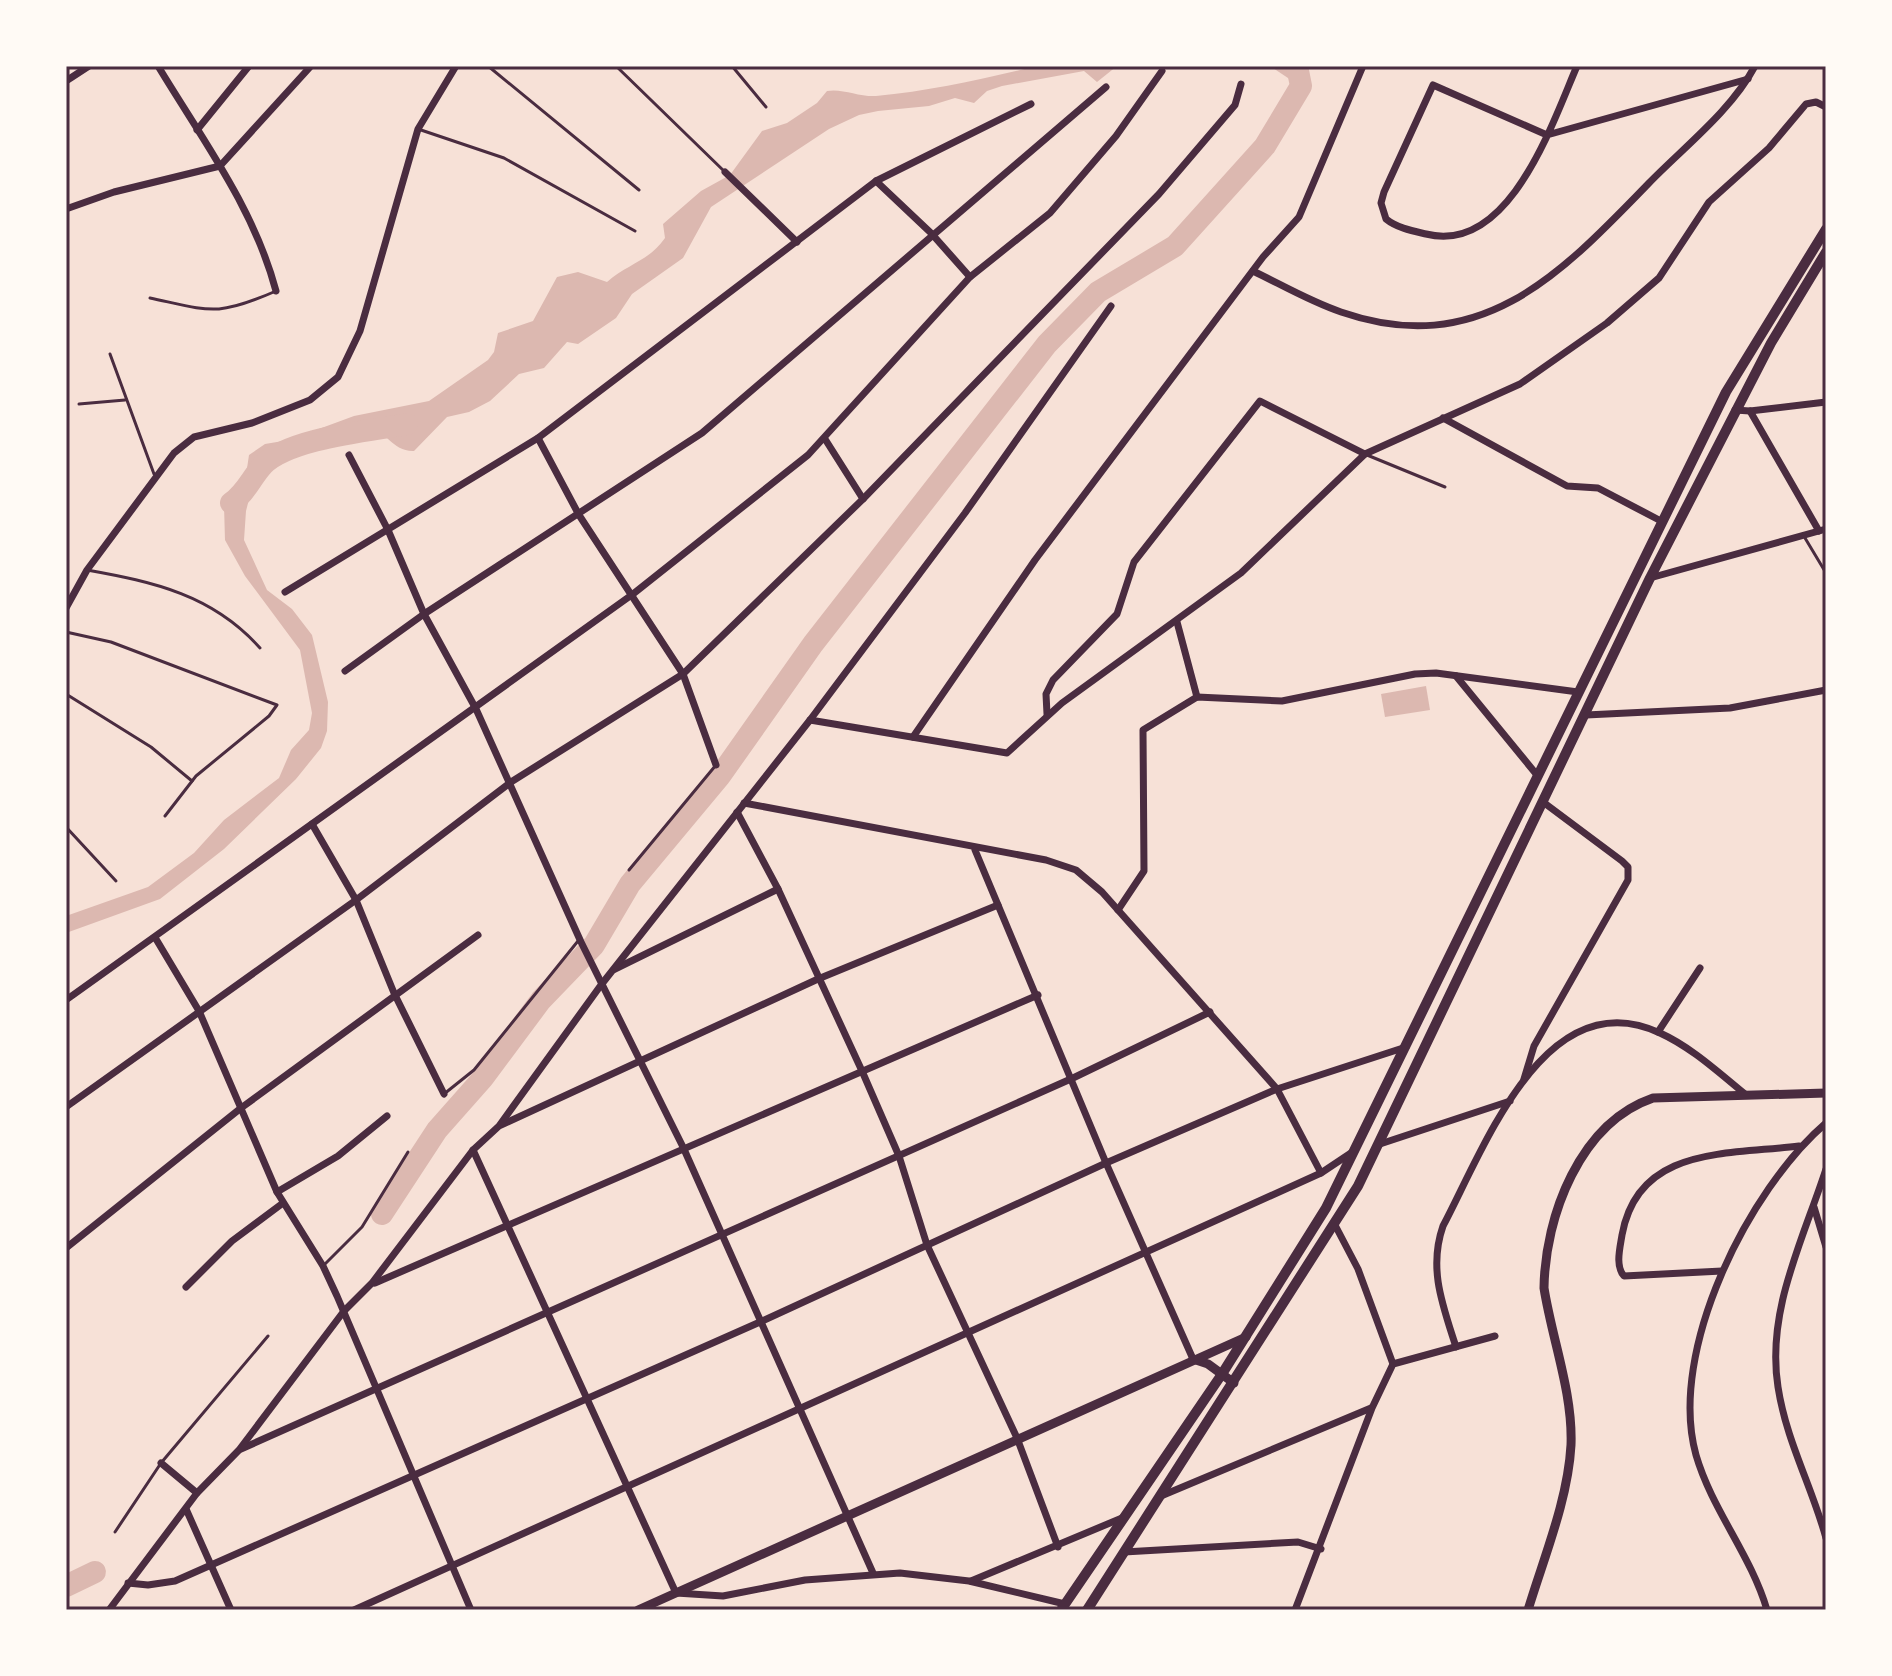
<svg xmlns="http://www.w3.org/2000/svg" width="1892" height="1676" font-family="Jost,sans-serif">
	<rect width="100%" height="100%" fill="#f7e1d7"/>
	<g fill="#dcb8b0">
		<path d="M1037,66H1117L1097,82L1084,71L1002,86L987,91L974,103L955,98L929,106L878,111L859,115L829,129L711,207L683,258L632,294L616,318L578,344L567,342L544,368L519,374L490,401L469,412L447,417L414,451C393,452 385,430 367,425L294,446L258,464L246,511L244,540L267,590L292,609L312,635L328,702L327,731L321,748L296,779L224,849L160,899L66,933V916L148,887L194,853L224,820L279,778L291,750L309,730L312,713L300,650L245,576L225,540L224,505L246,475L249,455L265,444L289,440L354,416L429,401L488,360L494,352L498,333L533,321L557,277L578,272L607,282C629,263 649,261 665,238L663,224L701,191L730,175L762,131L787,123L817,103L827,91C842,88 859,97 876,96C931,91 984,79 1037,66Z"/>
		<polygon points="1270,66 1305,66 1303,88"/>
		<polygon points="1426,686 1430,710 1385,717 1381,694"/>
	</g>
	<g fill="none" stroke-linecap="round" stroke-linejoin="round">
		<g stroke="#dcb8b0" stroke-width="22">
			<path d="M231,503C246,493 251,478 263,465C290,438 370,431 407,424"/>
			<polyline points="382,1214 437,1130 483,1078 541,1000 594,945 630,884 720,776 813,644 1047,344 1098,292 1175,246 1265,146 1301,86 1297,66"/>
			<polyline points="66,1586 95,1572"/>
		</g>
		<g stroke="#4a2c40" stroke-width="3">
			<polyline points="488,66 639,190"/>
			<polyline points="616,66 725,172"/>
			<polyline points="732,66 766,107"/>
			<polyline points="418,129 504,158 635,231"/>
			<path d="M150,298C211,311 217,317 276,291"/>
			<polyline points="110,354 154,474"/>
			<polyline points="79,404 125,400"/>
			<polyline points="1367,455 1445,487"/>
			<polyline points="1805,538 1826,573"/>
			<path d="M87,570C154,582 213,595 260,648"/>
			<polyline points="66,632 111,642 277,705 269,716 196,776 165,816"/>
			<polyline points="66,694 151,747 192,781"/>
			<polyline points="66,827 116,881"/>
			<polyline points="629,870 716,765"/>
			<polyline points="444,1094 474,1070 578,941"/>
			<polyline points="323,1266 362,1227 408,1152"/>
			<polyline points="115,1532 161,1463 268,1336"/>
		</g>
		<g stroke="#4a2c40" stroke-width="7">
			<path d="M158,66C202,139 254,208 276,291"/>
			<path d="M1577,66C1552,124 1509,255 1426,234C1413,231 1397,228 1386,219L1381,203L1384,192L1433,85L1547,135L1748,79"/>
			<polyline points="66,81 89,66"/>
			<polyline points="197,130 249,66"/>
			<polyline points="220,166 311,66"/>
			<polyline points="725,172 797,242"/>
			<polyline points="876,181 931,233 970,277"/>
			<polyline points="66,209 114,192 220,166"/>
			<path d="M1253,271C1282,285 1311,302 1341,312C1480,360 1560,275 1649,183C1684,147 1731,111 1755,66"/>
			<polyline points="1735,410 1750,411 1826,402"/>
			<polyline points="1750,411 1819,531"/>
			<polyline points="1443,418 1567,486 1598,488 1661,521"/>
			<polyline points="538,438 579,515 683,674 716,765"/>
			<polyline points="825,439 863,499"/>
			<polyline points="349,455 388,530 424,614 476,709 581,942 683,1147 873,1573"/>
			<polyline points="1650,578 1826,529"/>
			<polyline points="285,592 538,438 876,181 1031,104"/>
			<polyline points="66,608 87,570 174,453 194,437 252,423 310,400 338,377 360,331 418,129 456,66"/>
			<polyline points="1177,622 1197,697"/>
			<polyline points="345,671 424,614 702,433 1106,87"/>
			<polyline points="1456,676 1537,775"/>
			<polyline points="1047,714 1046,694 1053,680 1117,614 1134,562 1260,401 1365,454"/>
			<polyline points="1586,715 1730,708 1826,690"/>
			<polyline points="810,720 1007,753 1062,703 1241,573 1365,454 1520,384 1607,323 1659,278 1709,202 1769,148 1806,104 1816,102 1826,107"/>
			<polyline points="913,737 1035,560 1263,257 1299,217 1363,66"/>
			<polyline points="744,803 1046,860 1076,870 1102,892 1277,1089 1321,1173"/>
			<polyline points="737,812 778,889 862,1071 899,1156 927,1245 1017,1438 1058,1547"/>
			<polyline points="312,824 356,900 394,993 444,1094"/>
			<polyline points="975,850 1106,1163 1193,1359"/>
			<polyline points="1118,910 1144,871 1143,730 1197,697 1282,701 1415,674 1436,673 1578,692"/>
			<polyline points="156,939 199,1011 277,1192 323,1266 337,1296 471,1610"/>
			<polyline points="615,969 778,889"/>
			<polyline points="66,1000 633,594 808,455 970,277 1050,213 1116,136 1162,71"/>
			<polyline points="1658,1032 1700,968"/>
			<polyline points="1524,1079 1534,1046 1628,880 1628,867 1622,861 1543,802"/>
			<polyline points="66,1107 356,900 511,782 683,674 863,499 1159,194 1235,105 1241,84"/>
			<polyline points="501,1125 818,979 998,905"/>
			<polyline points="1377,1145 1510,1101"/>
			<polyline points="473,1150 676,1593 723,1596 805,1580 900,1573 969,1581 1065,1604"/>
			<path d="M1826,1169C1803,1240 1766,1311 1778,1387C1786,1440 1812,1487 1826,1538"/>
			<polyline points="277,1192 338,1156 387,1116"/>
			<polyline points="1814,1207 1826,1247"/>
			<polyline points="1335,1225 1358,1269 1393,1364"/>
			<polyline points="66,1248 241,1108 478,935"/>
			<path d="M1722,1271L1624,1276C1615,1266 1620,1248 1622,1235C1638,1146 1727,1155 1799,1146"/>
			<polyline points="375,1283 1038,995"/>
			<polyline points="186,1287 232,1241 283,1203"/>
			<path d="M1456,1347C1443,1306 1428,1269 1443,1226C1484,1149 1545,979 1660,1033C1691,1047 1718,1072 1745,1094"/>
			<polyline points="241,1449 1073,1078 1210,1012"/>
			<polyline points="161,1463 197,1493"/>
			<polyline points="1161,1496 1371,1408"/>
			<polyline points="186,1509 231,1610"/>
			<polyline points="1124,1552 1298,1542 1321,1549"/>
			<polyline points="971,1581 1122,1518"/>
			<polyline points="128,1583 148,1585 175,1581 760,1322 1106,1163 1277,1089 1406,1047"/>
			<polyline points="109,1610 197,1493 239,1450 344,1311 372,1283 473,1150 499,1126 601,985 810,720 965,513 1111,306"/>
			<polyline points="354,1610 1321,1173 1351,1153"/>
			<polyline points="1295,1610 1372,1408 1393,1364 1495,1336"/>
			<path d="M1767,1610C1751,1555 1712,1510 1696,1455C1667,1351 1749,1189 1826,1123"/>
		</g>
		<g stroke="#4a2c40" stroke-width="9">
			<polyline points="1193,1359 1208,1364 1234,1383"/>
			<polyline points="638,1610 1246,1337"/>
			<path d="M1528,1610C1544,1557 1568,1500 1571,1445C1573,1393 1552,1339 1544,1288C1545,1216 1580,1123 1653,1098L1826,1093"/>
		</g>
		<g stroke="#4a2c40" stroke-width="10">
			<polyline points="1061,1610 1222,1374 1326,1208 1726,392 1826,229"/>
			<polyline points="1087,1610 1358,1186 1650,578 1771,343 1826,252"/>
		</g>
	</g>
	<rect width="1892" height="1676" fill="none" stroke="#fffaf5" stroke-width="136"/>
	<rect x="68" y="68" width="1756" height="1540" fill="none" stroke="#4a2c40" stroke-width="3"/>
</svg>
